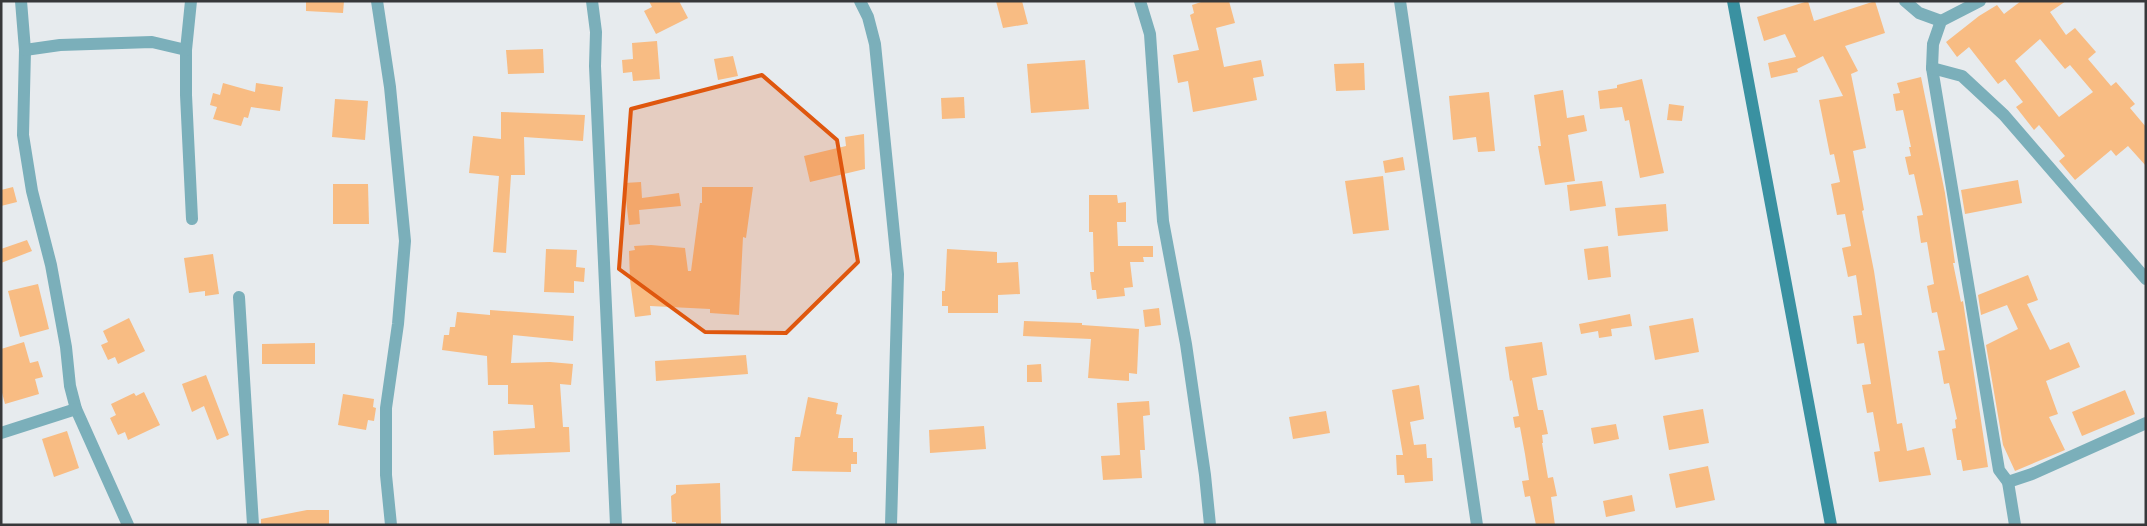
<svg xmlns="http://www.w3.org/2000/svg" width="2147" height="526" font-family="'Work Sans',sans-serif">
	<rect width="100%" height="100%" fill="#e7ebee"/>
	<g fill="#f8bc83" fill-rule="evenodd">
		<polygon points="306,1 344,1 343,13 306,11"/>
		<polygon points="649,1 679,1 688,18 656,34 644,11 652,7"/>
		<polygon points="996,1 1022,1 1028,24 1003,28"/>
		<polygon points="1204,1 1229,1 1235,23 1216,28 1224,67 1261,60 1264,76 1253,78 1257,100 1193,112 1188,81 1178,83 1173,55 1199,50 1190,15 1194,13 1192,5"/>
		<polygon points="1808,1 1814,21 1875,1 1885,33 1845,46 1858,71 1851,74 1866,148 1853,151 1864,210 1862,211 1874,271 1897,424 1902,423 1907,451 1924,447 1931,475 1879,482 1874,452 1880,451 1873,412 1867,413 1862,385 1871,384 1864,343 1857,344 1853,316 1862,315 1856,275 1848,277 1842,248 1851,246 1845,214 1837,215 1831,184 1840,182 1834,154 1830,155 1819,100 1843,96 1823,56 1797,69 1798,72 1771,78 1768,63 1796,57 1785,34 1764,41 1757,17"/>
		<path d="M2021,1H2066L2050,12L2066,35L2075,28L2096,52L2088,59L2111,86L2116,82L2135,104L2130,108L2146,127V166L2128,146L2116,156L2111,150L2075,180L2059,161L2065,156L2039,125L2034,130L2016,107L2023,102L2005,79L1998,84L1969,47L1957,57L1946,42L1979,16L1997,5L2004,14ZM2040,39L2065,69L2070,65L2093,92L2059,117L2015,61Z"/>
		<polygon points="657,41 660,79 633,81 632,72 623,73 622,60 633,59 632,43"/>
		<polygon points="543,49 544,73 508,74 506,50"/>
		<polygon points="733,56 738,76 718,80 714,59"/>
		<polygon points="1085,60 1089,109 1031,113 1027,64"/>
		<polygon points="1364,63 1365,90 1336,91 1334,64"/>
		<polygon points="1921,77 1945,193 1955,263 1953,263 1961,302 1963,301 1988,467 1963,471 1961,460 1957,460 1952,429 1956,428 1955,420 1957,419 1949,383 1944,384 1938,351 1945,350 1937,312 1932,313 1927,286 1934,284 1927,242 1921,243 1917,216 1923,215 1914,174 1909,175 1905,157 1911,156 1909,147 1911,147 1903,110 1896,111 1893,94 1900,93 1897,83"/>
		<polygon points="1642,79 1664,173 1640,178 1629,120 1625,121 1622,107 1600,109 1598,91 1617,88 1617,85"/>
		<polygon points="223,83 255,92 256,83 283,87 280,111 251,107 248,118 244,117 241,126 213,119 217,107 210,105 213,93 220,95"/>
		<polygon points="1563,90 1567,118 1584,115 1587,131 1568,135 1575,181 1545,185 1538,146 1541,146 1534,95"/>
		<polygon points="1489,92 1495,151 1478,152 1476,137 1453,140 1449,96"/>
		<polygon points="964,97 965,118 942,119 941,98"/>
		<polygon points="335,99 368,101 365,140 332,137"/>
		<polygon points="1669,104 1684,106 1682,121 1667,120"/>
		<polygon points="501,112 585,115 583,141 524,137 525,175 511,175 506,253 493,252 499,176 469,173 473,136 501,139"/>
		<polygon points="864,134 865,169 810,182 804,156 846,146 845,137"/>
		<polygon points="1403,157 1405,170 1385,173 1383,161"/>
		<polygon points="1383,176 1389,230 1353,234 1345,181"/>
		<polygon points="2018,180 2022,203 1965,214 1961,190"/>
		<polygon points="1602,181 1606,206 1570,211 1567,185"/>
		<polygon points="641,182 642,198 679,193 681,206 639,210 640,224 629,225 624,183"/>
		<polygon points="333,184 368,184 369,224 333,224"/>
		<polygon points="13,187 17,202 1,206 1,190"/>
		<polygon points="702,187 753,187 746,238 743,237 739,315 710,313 710,309 650,306 651,315 635,317 630,280 629,251 635,250 634,246 651,245 685,248 688,271 691,271 700,203 702,203"/>
		<polygon points="1089,195 1117,195 1118,203 1126,202 1126,222 1117,222 1118,246 1153,246 1153,257 1143,257 1144,262 1130,262 1133,287 1124,288 1125,296 1097,299 1096,290 1092,290 1090,272 1094,272 1093,232 1089,232"/>
		<polygon points="1666,204 1668,231 1618,236 1615,208"/>
		<polygon points="27,240 32,251 1,263 1,249"/>
		<polygon points="1608,246 1611,277 1588,280 1584,249"/>
		<polygon points="546,249 577,250 576,267 585,268 584,282 574,281 574,293 544,292"/>
		<polygon points="947,249 997,252 997,263 1018,262 1020,294 998,295 998,313 948,313 948,306 942,306 942,291 945,291"/>
		<polygon points="213,254 219,294 205,296 205,291 189,293 184,258"/>
		<polygon points="2028,275 2038,300 2027,304 2050,350 2069,342 2080,367 2046,381 2058,414 2049,417 2065,450 2015,471 2003,445 1986,345 2018,329 2007,305 1981,315 1978,295"/>
		<polygon points="38,284 49,329 20,337 8,291"/>
		<polygon points="1159,308 1161,325 1145,327 1143,310"/>
		<polygon points="490,310 574,316 573,341 513,335 511,363 550,362 573,364 571,385 560,384 563,427 569,427 570,452 494,455 493,431 535,428 533,405 508,404 508,385 488,385 487,356 442,350 444,335 449,335 450,327 455,327 457,312 490,315"/>
		<polygon points="1630,314 1632,326 1611,329 1612,336 1599,338 1598,331 1581,334 1579,324"/>
		<polygon points="129,318 145,351 118,364 115,357 108,360 101,345 108,342 103,331"/>
		<polygon points="1693,318 1699,352 1655,360 1649,326"/>
		<polygon points="1024,321 1082,323 1082,325 1139,329 1137,374 1129,373 1129,381 1088,378 1091,339 1023,336"/>
		<polygon points="24,342 30,363 38,361 43,377 35,379 39,394 5,404 1,389 1,349"/>
		<polygon points="1542,342 1547,375 1532,378 1538,410 1543,410 1548,434 1542,435 1543,443 1542,443 1548,478 1553,477 1557,496 1551,497 1555,525 1536,525 1530,496 1525,497 1522,481 1529,480 1525,454 1520,427 1515,428 1513,417 1519,416 1512,380 1510,381 1505,347"/>
		<polygon points="315,343 315,364 262,364 262,344"/>
		<polygon points="746,355 748,374 656,381 655,361"/>
		<polygon points="1041,364 1042,382 1027,382 1027,365"/>
		<polygon points="206,375 229,435 217,440 204,406 192,412 182,384"/>
		<polygon points="1419,385 1424,419 1410,422 1414,445 1426,444 1427,458 1432,458 1433,481 1405,483 1404,475 1397,475 1396,455 1403,455 1392,390"/>
		<polygon points="2125,390 2135,414 2082,436 2072,412"/>
		<polygon points="144,392 160,425 128,440 125,432 118,435 110,418 116,415 111,404 134,393 136,396"/>
		<polygon points="343,394 374,399 373,407 376,408 374,421 368,420 366,430 338,425"/>
		<polygon points="808,397 838,403 836,414 842,415 838,438 853,438 853,452 857,452 857,464 851,464 851,472 792,471 795,437 800,437"/>
		<polygon points="1149,401 1150,415 1143,416 1145,450 1140,450 1142,478 1103,480 1101,456 1120,455 1117,403"/>
		<polygon points="1703,409 1709,443 1669,450 1663,416"/>
		<polygon points="1326,411 1330,433 1293,439 1289,417"/>
		<polygon points="1616,424 1619,439 1594,444 1591,428"/>
		<polygon points="984,426 986,449 930,453 929,430"/>
		<polygon points="67,431 79,468 54,477 42,439"/>
		<polygon points="1708,466 1715,500 1676,508 1669,474"/>
		<polygon points="720,483 721,525 676,525 676,522 672,522 671,496 676,493 676,485"/>
		<polygon points="1632,495 1635,511 1606,517 1603,501"/>
		<polygon points="307,510 329,510 329,525 261,525 261,519"/>
	</g>
	<g fill="none" stroke-linecap="round" stroke-linejoin="round">
		<g stroke="#7bafba" stroke-width="12">
			<polyline points="21,1 25,50 23,135 32,191 51,265 66,347 70,386 76,409 128,525"/>
			<polyline points="191,1 186,50 186,95 192,219"/>
			<polyline points="377,1 390,87 405,241 398,324 386,408 386,475 391,525"/>
			<polyline points="592,1 596,32 595,66 616,525"/>
			<polyline points="860,1 868,17 875,44 898,274 891,525"/>
			<polyline points="1140,1 1150,34 1163,221 1186,344 1205,475 1210,525"/>
			<polyline points="1400,1 1477,525"/>
			<polyline points="1905,1 1919,13 1941,21"/>
			<polyline points="1980,1 1941,21 1933,44 1932,68 1999,470 2008,482 2015,525"/>
			<polyline points="25,50 60,45 152,42 186,50"/>
			<polyline points="1932,68 1962,76 2004,115 2146,279"/>
			<polyline points="239,297 253,525"/>
			<polyline points="1,433 76,409"/>
			<polyline points="2008,482 2032,474 2146,423"/>
		</g>
		<polyline stroke="#3a91a1" stroke-width="12" points="1733,1 1831,525"/>
	</g>
	<path fill="#df570e" fill-opacity="0.2" stroke="#df570e" stroke-width="4" stroke-linejoin="round" d="M762,75L837,140L858,262L786,333L705,332L619,269L631,109Z"/>
	<rect width="2147" height="526" fill="none" stroke="#37383a" stroke-width="5"/>
</svg>
